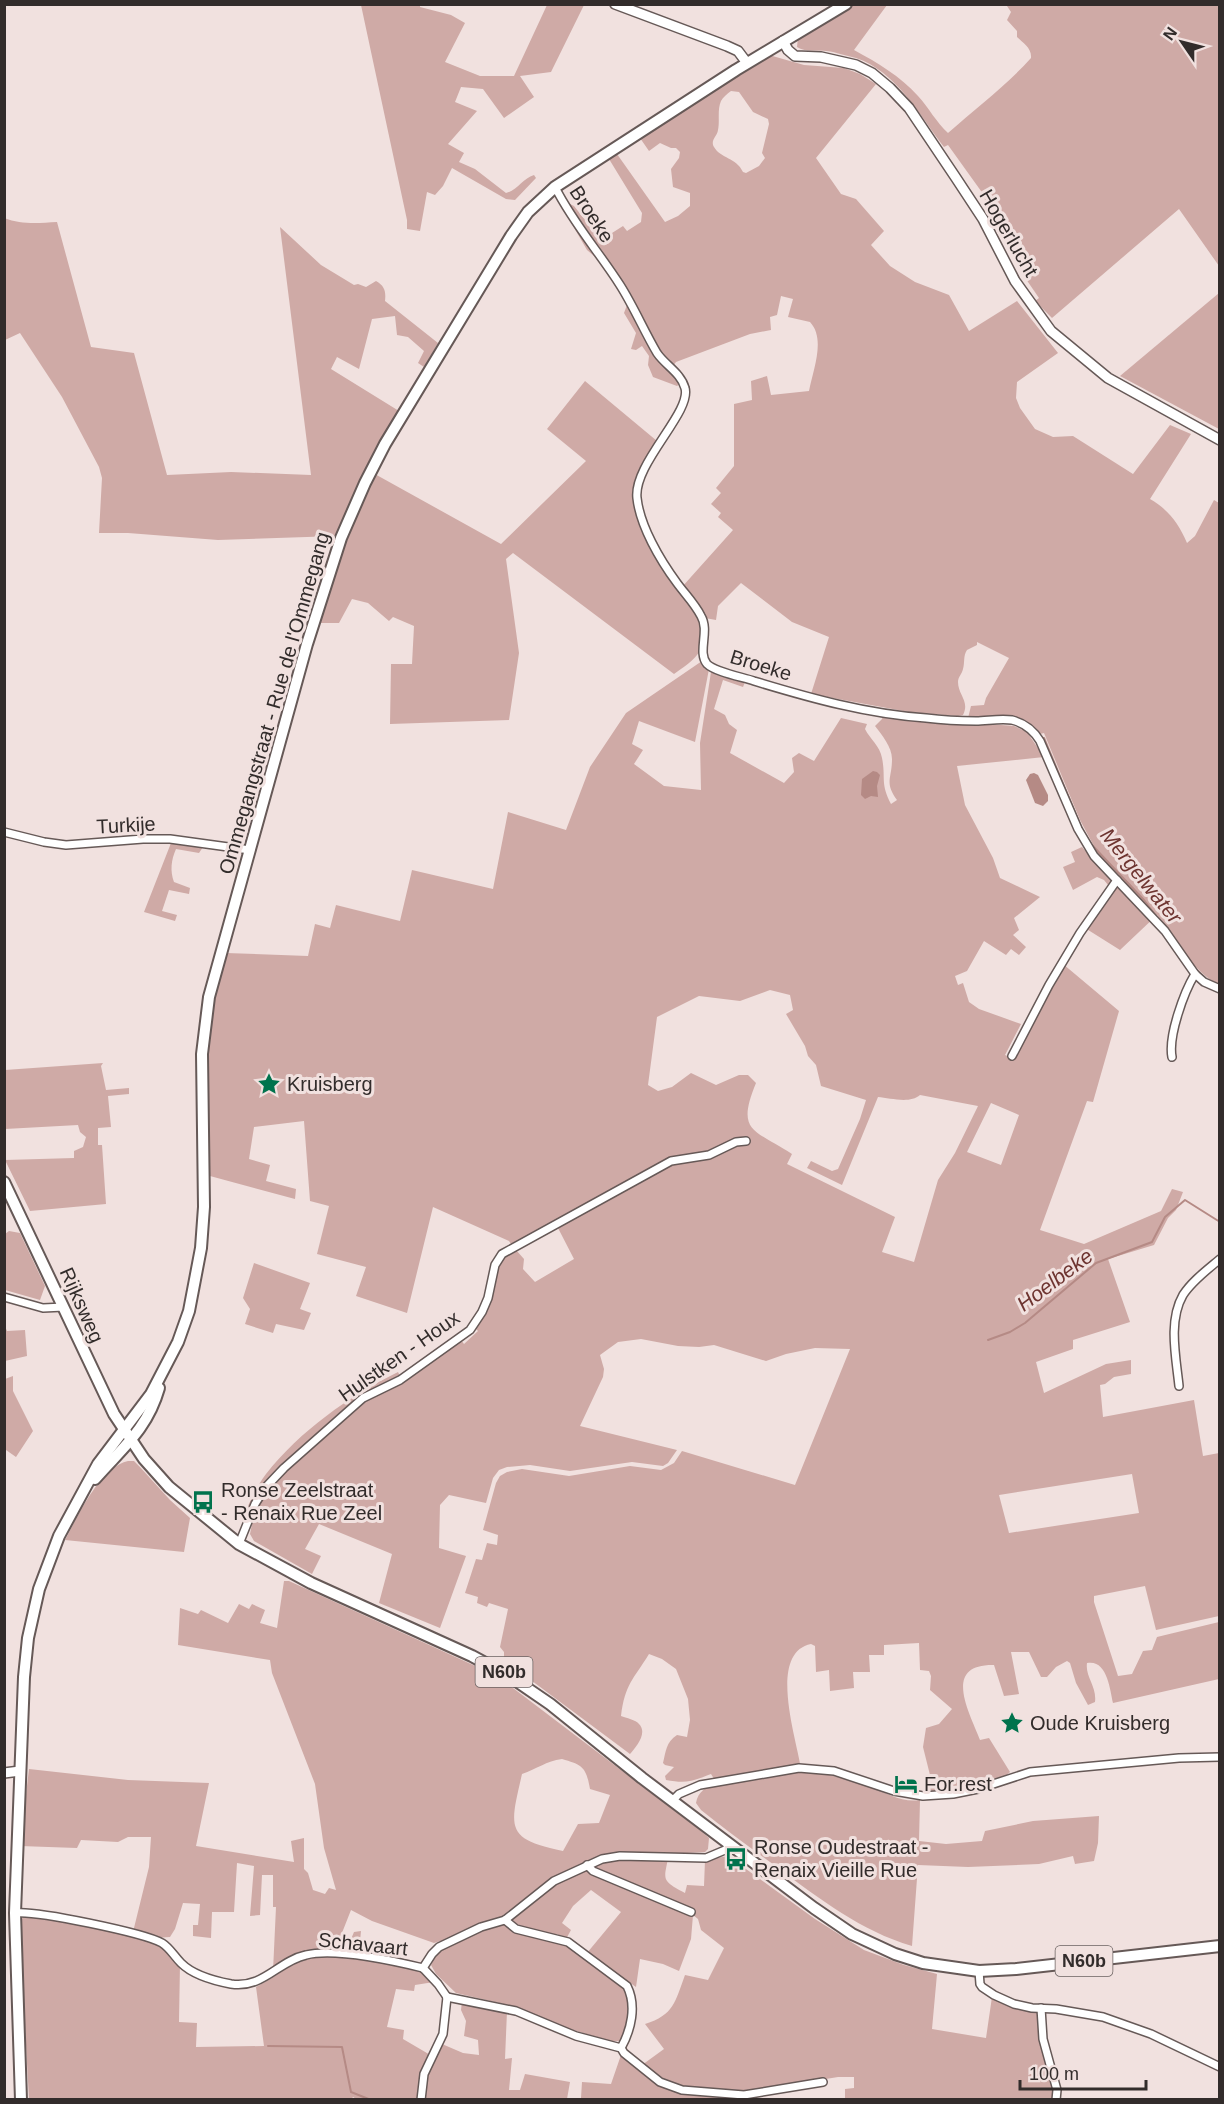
<svg xmlns="http://www.w3.org/2000/svg" width="1224" height="2104" font-family="Helvetica,sans-serif">
	<rect width="100%" height="100%" fill="#f1e1df"/>
	<g fill="#cfaaa6" fill-rule="evenodd">
		<path d="M361,5H420V7L451,15L465,23L445,62L480,76H514L547,5H584L551,72L520,76L534,97L504,118L483,89L461,87L455,102L477,111L448,144L464,153L459,162L475,169L506,193C518,190 523,178 534,175L536,178L515,200L506,199L452,168L443,186L435,195L427,192L420,231L407,229V220Z"/>
		<path d="M852,5H887L854,50C878,63 900,76 918,96C929,108 936,122 948,133C976,108 1006,86 1031,58C1032,48 1023,43 1017,37V31L1007,20L1011,12L1007,6L1009,5H1219V266L1179,209L1052,318L1035,301L1039,298L1028,282L997,226L981,191L948,145L944,147C920,116 896,71 856,58C848,56 840,54 833,52C822,49 805,53 797,47L798,37Z"/>
		<path d="M769,55L804,65L844,68L860,74L876,84L816,158L841,194L856,199L884,231L871,245L890,266L915,282L949,295L969,331L1017,301L1058,353L1017,382L1016,398L1020,408L1035,429L1053,437L1073,436L1133,474L1170,425L1191,434L1150,499C1169,510 1179,524 1187,543L1195,536L1214,500L1219,503V985C1192,971 1175,938 1157,915L1120,950L1085,928L1112,890L1104,880L1097,877L1073,890L1063,867L1075,862L1071,852L1082,847L1088,854L1095,848L1080,820L1044,733L1040,734C1017,710 999,715 968,718L971,706L984,705L986,698L1009,658L977,642V645L967,650C963,656 965,662 963,669C962,674 958,677 958,682C958,695 970,701 963,715L958,716L909,712L811,694L829,637L792,622L741,583L718,606L716,620L705,618L682,587L733,530L718,517L721,513L711,504L721,493L716,488L734,466V404L752,400L751,381L767,376L771,395L809,391C813,370 826,339 810,322L788,317L793,299L781,296L777,315L770,317L771,330L750,334L676,362L670,370L681,383L677,386L653,377L648,365L649,356L642,346L636,350L631,349L636,333L624,313L627,305L631,299L626,288L599,253L594,256L587,250L562,207L570,204L574,206L601,240L623,226L627,231L641,222L642,213L609,159L617,154L665,222L678,216L690,206V193L673,187L671,169L679,158L680,152L676,148H671L660,143L649,151L640,138ZM731,91L739,92L753,112L768,119L769,124L762,153L765,158L759,166L746,173L743,172C736,157 721,159 714,147C710,140 717,137 718,130C720,121 717,110 721,101C723,97 727,94 731,91Z"/>
		<path d="M4,218C22,225 39,223 57,222L91,347L134,353L167,475L231,472L311,475L280,227L321,265L354,285L358,284L366,287L376,281C385,286 386,292 385,301L438,343L424,367L418,363L424,351L408,337L397,335L395,316L372,319L359,369L337,357L331,369L399,411L337,536L218,540L128,533H99L102,478L99,467L62,397L20,333L5,340Z"/>
		<polygon points="1219,293 1219,429 1120,376"/>
		<path d="M585,381L657,441L635,486L634,499L655,555L697,616C710,649 699,657 674,674L513,553L506,559L519,653L509,720L390,724L391,664H412L414,626L393,617L389,621L368,603L352,599L339,623H320L335,559L373,473L501,544L586,461L547,429Z"/>
		<path d="M702,661L709,669L695,742L639,721L632,744L643,750L634,764L664,786L701,790L700,743L711,672L745,682L743,687L723,680L714,709L725,715L729,724L737,730L730,753L784,783L794,772L792,758L799,753L814,761L841,718L867,724L865,729C870,739 880,746 882,758C886,778 880,783 891,804L897,800C884,782 892,779 892,759C892,747 882,735 875,726L882,719L883,716L1014,726L1027,732L1044,757L957,766L965,805L993,858L1000,878L1040,897L1014,918L1019,930L1013,935L1026,947L1019,955L1011,949L1006,955L984,941L967,971L955,976L958,985L963,983L969,1002L979,1009L1021,1024L1005,1055L1012,1058L1063,964L1119,1011L1093,1102L1087,1101L1040,1230L1084,1244L1161,1211L1172,1189L1183,1192L1176,1210L1168,1218L1154,1245L1108,1259L1130,1322L1073,1340V1349L1036,1362L1044,1393L1106,1364L1131,1360V1374L1114,1377L1105,1384L1100,1385L1103,1417L1194,1400L1203,1456L1219,1453V1616L1156,1630L1145,1586L1094,1596V1602L1118,1676L1132,1674L1143,1651L1152,1650L1157,1637L1219,1622V1679L1113,1703C1110,1689 1107,1659 1087,1663C1085,1677 1097,1686 1095,1702L1088,1705L1076,1683L1070,1663L1067,1661L1056,1667L1047,1677H1041L1029,1652H1011L1019,1694L1004,1696L994,1665C941,1664 970,1713 980,1740L989,1738L1010,1772C995,1788 954,1791 933,1792L927,1787L931,1779L923,1747L926,1728L939,1724L952,1709L930,1690L931,1676L929,1671L920,1670L919,1643L884,1645V1655H869L870,1672H853L854,1688L830,1691L829,1670L816,1672L815,1646L811,1644C767,1653 797,1740 801,1769C824,1773 847,1779 870,1787C887,1793 902,1803 920,1800L919,1841L946,1844L982,1841L985,1831L1033,1821L1099,1816L1098,1843L1094,1861L1075,1864L1073,1856L1039,1864L968,1867L918,1865L912,1946C861,1931 820,1899 778,1868C752,1849 726,1830 701,1810L696,1803C698,1791 706,1788 716,1782L711,1774C693,1781 687,1784 666,1780L665,1776L674,1767L665,1765L663,1763C666,1751 666,1742 677,1735L687,1737L690,1720L688,1699L676,1669L662,1659L649,1654C633,1680 625,1684 621,1716C626,1718 636,1720 639,1724C648,1733 636,1747 630,1754L504,1660V1652L500,1647L508,1609L489,1603L487,1607L477,1603L478,1597L465,1593L476,1559L482,1560L487,1543L497,1545L498,1535L483,1530L496,1483L500,1476L507,1472L522,1469L569,1476L630,1466L661,1470L674,1463L682,1451L795,1485L850,1349L815,1348L786,1354L766,1361L714,1345L699,1347L678,1346L641,1339L618,1342L600,1355L604,1369L603,1377L580,1426L677,1450L668,1463L663,1466L632,1462L570,1471L530,1465L507,1467L499,1470L493,1478L486,1503L449,1495L440,1505L439,1548L466,1556L440,1628L379,1603L392,1554L319,1524L305,1549L321,1556L312,1574L254,1541L250,1534L254,1514L262,1500L278,1478L363,1400L405,1380L461,1340L464,1344L478,1331L476,1329C480,1322 485,1315 488,1307C497,1280 490,1270 513,1247L509,1241L433,1207L407,1313L356,1296L366,1267L317,1254L329,1206L310,1201L304,1121L254,1127L249,1159L270,1165L266,1181L296,1189L295,1199L210,1176L208,1051L212,1008L226,953L308,956L315,924L330,928L336,905L400,921L412,870L493,889L508,812L566,830L590,767L626,713ZM770,990L790,995L793,1010L786,1014L805,1046L808,1056L816,1065L821,1086L866,1100L860,1119L838,1169L832,1171L811,1161L807,1168L842,1185L878,1097C890,1098 910,1104 920,1095L978,1106L955,1153L938,1180L914,1262L882,1252L895,1217L787,1164L792,1154C753,1129 736,1132 756,1083L748,1075H739L716,1085L691,1073L672,1087L658,1091L648,1085L657,1017L699,996L740,1001ZM991,1103L1019,1115L1001,1165L967,1152ZM558,1228L574,1259L535,1282L523,1269L524,1259L516,1250ZM1132,1474L1139,1513L1009,1533L999,1495Z"/>
		<path d="M171,843L203,847L199,853L176,849C171,860 170,871 174,882L190,888L189,894L169,890L162,911L177,915L175,921L144,912Z"/>
		<polygon points="103,1063 101,1066 106,1090 129,1088 129,1094 108,1096 111,1127 98,1128 98,1145 102,1145 106,1204 30,1211 5,1160 74,1158 74,1151 83,1147 86,1137 80,1132 78,1125 5,1129 5,1070"/>
		<polygon points="9,1231 20,1233 45,1286 40,1300 5,1290 5,1234"/>
		<polygon points="254,1263 310,1283 300,1309 311,1313 304,1330 276,1324 273,1333 245,1324 250,1309 243,1298"/>
		<polygon points="4,1324 7,1331 25,1330 27,1356 5,1361"/>
		<path d="M398,1372L400,1376L358,1398L269,1479L261,1490L246,1524L242,1520C249,1504 255,1488 266,1474C300,1431 349,1396 398,1372Z"/>
		<polygon points="13,1376 13,1391 33,1431 16,1457 6,1450 4,1451 5,1379"/>
		<path d="M128,1461H134L139,1466L170,1500L190,1518L184,1552L65,1540C78,1516 100,1467 128,1461Z"/>
		<path d="M284,1581H289L484,1670L513,1688L700,1830L709,1838L708,1849L705,1852L669,1854C664,1880 660,1880 685,1893L687,1885L704,1886L705,1860L728,1856L815,1919L864,1950L904,1965L937,1974L932,2029L986,2038L992,1997L1037,2011L1039,2035L1054,2094L1052,2100L845,2099V2089L854,2088V2077H838L746,2092L692,2090L662,2081L642,2065L664,2049L645,2024C674,2015 675,2002 685,1975L708,1980L724,1948L701,1930L698,1919L693,1915L691,1939L679,1971L663,1964L640,1959L636,1987L587,1953L621,1912L591,1890L573,1906L562,1923L571,1930L566,1939L557,1934L553,1940L570,1945L622,1984L628,1992L630,2018L624,2038L621,2041H610L563,2027L517,2007L456,1993L436,1974L431,1965L435,1956L449,1944L440,1941L434,1943L372,1921L351,1910L338,1943L344,1945L349,1944L354,1932L361,1931L359,1952L391,1955L390,1962L422,1970L434,1982L415,1985L414,1991L396,1989L387,2027L404,2030L403,2039L432,2056L419,2099L358,2100L353,2097L351,2100L29,2099L21,1956L20,1922L24,1916L37,1915L147,1939L159,1944L180,1964L179,2022L197,2023L196,2047L264,2046L256,1987L272,1978L293,1962L318,1955L319,1949L307,1950L273,1971L276,1907H273V1875H262L260,1915L250,1916L254,1866L237,1863L234,1912H212L211,1938L193,1936V1925H198L200,1904L183,1903L175,1929L170,1937L155,1938L133,1932L149,1867L151,1837H128L118,1842L81,1840L77,1848L20,1846L29,1769L128,1780L209,1783L196,1846L294,1862L291,1841L304,1838V1869L308,1873L313,1890L325,1894L329,1888L336,1890L324,1848L315,1784L272,1673L270,1660L178,1645L180,1608L198,1614L201,1610L228,1623L239,1604L249,1609L252,1604L265,1610L260,1623L277,1628ZM562,1759C583,1765 586,1767 590,1789L610,1795L599,1823L578,1824L563,1851C504,1839 510,1827 522,1774C537,1769 546,1761 562,1759Z"/>
		<path d="M462,2001L507,2011L505,2059L512,2058L509,2090H520L525,2074L570,2082L567,2099L424,2100C424,2078 432,2063 442,2044L463,2053L479,2055L478,2040L464,2036L466,2021L461,2010Z"/>
		<polygon points="621,2055 662,2085 674,2091 724,2096 731,2099 581,2098 582,2082 611,2084"/>
	</g>
	<g fill="#b58a85">
		<polygon points="873,771 877,772 880,775 877,786 878,797 871,796 865,799 861,795 862,779"/>
		<polygon points="1034,773 1038,775 1048,795 1048,801 1043,806 1035,803 1026,780 1030,774"/>
	</g>
	<g fill="none" stroke-linecap="round" stroke-linejoin="round">
		<g stroke="#b58a85" stroke-width="2">
			<polyline points="1044,738 1082,829 1091,844 1144,900 1156,916"/>
			<polyline points="1195,969 1204,977"/>
			<polyline points="988,1340 1010,1332 1025,1323 1096,1263 1152,1242 1165,1217 1185,1200 1220,1222"/>
			<polyline points="268,2046 342,2047 351,2092 371,2100"/>
		</g>
		<g stroke="#665957" stroke-width="10">
			<g id="minor">
				<path d="M555,187C573,223 599,252 620,285C634,307 644,331 657,353C665,365 681,373 685,388C692,412 633,464 637,498C640,526 660,560 677,583C685,594 695,604 701,616C710,631 697,652 707,664C715,672 742,677 754,681C810,698 867,714 926,718C942,720 959,721 976,721C987,721 1000,718 1012,720C1024,723 1034,731 1040,741L1078,829L1094,856L1165,931L1195,974L1204,982L1220,989"/>
				<polyline points="4,832 44,842 66,845 143,839 170,839 250,850"/>
				<polyline points="1012,1056 1049,985 1080,933 1117,880"/>
				<path d="M1172,1057C1168,1036 1184,992 1195,974"/>
				<polyline points="4,1297 43,1308 64,1307"/>
				<path d="M1179,1386C1176,1357 1168,1321 1183,1295C1192,1281 1207,1270 1220,1259"/>
				<polyline points="239,1544 255,1504 265,1488 284,1468 363,1398 400,1380 470,1330 482,1312 488,1298 495,1265 502,1254 671,1161 709,1155 736,1142 746,1141"/>
				<polyline points="673,1800 679,1794 700,1785 799,1768 834,1771 894,1791 923,1796 953,1794 978,1789 1030,1772 1179,1758 1220,1757"/>
				<polyline points="587,1865 593,1871 691,1912"/>
				<path d="M15,1913C35,1910 144,1933 162,1943C170,1948 174,1956 181,1963C193,1975 215,1981 231,1984C263,1989 278,1961 306,1955C334,1948 394,1961 423,1968"/>
				<path d="M505,1920L516,1929L568,1942L627,1986C637,2006 631,2030 621,2048"/>
				<polyline points="423,1968 432,1954 439,1947 481,1927 505,1920 554,1881 602,1859 620,1856 706,1858 725,1850 731,1845"/>
				<polyline points="423,1968 438,1984 447,1997"/>
				<polyline points="979,1971 980,1984 982,1987 994,1995 1014,2004 1032,2008 1056,2009 1103,2017 1151,2034 1220,2067"/>
				<polyline points="447,1997 516,2011 576,2036 621,2048 624,2053 660,2082 682,2090 744,2095 823,2082"/>
				<polyline points="1041,2008 1043,2039 1057,2090 1056,2100"/>
				<polyline points="421,2100 424,2074 443,2034 447,1997"/>
			</g>
		</g>
		<g stroke="#665957" stroke-width="12">
			<g id="tertiary">
				<polyline points="615,4 727,46 738,51 747,63"/>
				<polyline points="783,41 788,50 795,56 821,57 856,65 872,73 890,88 909,108 956,178 983,219 1015,281 1051,331 1108,378 1220,440"/>
				<polyline points="4,1773 20,1771"/>
			</g>
		</g>
		<g stroke="#665957" stroke-width="14">
			<g id="secondary">
				<path d="M95,1479C122,1448 147,1430 159,1388"/>
				<polyline points="21,2100 15,1913 24,1677 28,1638 39,1589 59,1536 98,1464 151,1394 178,1342 189,1311 201,1248 204,1207 202,1054 209,997 307,644 341,538 365,483 385,444 511,236 528,212 555,187 736,70 846,4"/>
			</g>
		</g>
		<g stroke="#665957" stroke-width="14">
			<polyline id="primary" points="4,1182 114,1414 144,1459 169,1487 239,1544 311,1583 472,1656 509,1676 550,1704 642,1778 814,1908 852,1934 895,1954 923,1963 979,1971 1016,1969 1220,1946"/>
		</g>
		<use href="#minor" stroke="#fff" stroke-width="7"/>
		<use href="#tertiary" stroke="#fff" stroke-width="9"/>
		<use href="#secondary" stroke="#fff" stroke-width="10"/>
		<use href="#primary" stroke="#fff" stroke-width="10"/>
	</g>
	<defs>
		<g id="sight-bare" transform="scale(1.8)"><path d="M0-6L1.8-2.2L6-1.7L2.9 1.2L3.7 5.4L0 3.3L-3.7 5.4L-2.9 1.2L-6-1.7L-1.8-2.2Z" fill="#00734d" stroke="#f1e1df" stroke-width="2.5" paint-order="stroke"/></g>
		<g id="bus-bare" transform="scale(1.8)"><path d="M-5-6H5V4H4V6H2V4H-2V6H-4V4H-5ZM-3.5-4V0h7V-4ZM-3.5 1.2v1.5H-2V1.2ZM2 1.2v1.5H3.5V1.2Z" fill="#00734d" stroke="#f1e1df" stroke-width="2.5" paint-order="stroke"/></g>
		<g id="hotel-bare" transform="scale(1.8)"><path d="M-6-4.5h1.5V1H6V5H4.5V3h-9V5H-6ZM-4 0a1.8 1.8 0 1 1 3.6 0ZM.5 0V-2.5h3Q6-2.5 6 0Z" fill="#00734d" stroke="#f1e1df" stroke-width="2.5" paint-order="stroke"/></g>
	</defs>
	<g fill-rule="evenodd">
		<use href="#sight-bare" x="269" y="1084"/>
		<use href="#bus-bare" x="203" y="1502"/>
		<use href="#sight-bare" x="1012" y="1723"/>
		<use href="#hotel-bare" x="906" y="1784"/>
		<use href="#bus-bare" x="736" y="1859"/>
	</g>
	<g text-anchor="middle" stroke-width="6" stroke-linejoin="round" paint-order="stroke">
		<g fill="#f1e1df" stroke="#6b6261" stroke-width="1.5">
			<rect x="475.5" y="1657" width="57" height="30" rx="4.5"/>
			<rect x="1055.5" y="1946" width="57" height="30" rx="4.5"/>
		</g>
		<g font-size="18" font-weight="bold" fill="#322c2b">
			<text x="504" y="1678">N60b</text>
			<text x="1084" y="1967">N60b</text>
		</g>
		<g font-size="20" fill="#322c2b" stroke="#f1e1df">
			<text transform="translate(592 214) rotate(57)" y="7">Broeke</text>
			<text transform="translate(1009 233) rotate(60)" y="7">Hogerlucht</text>
			<text transform="translate(761 665) rotate(17)" y="7">Broeke</text>
			<text transform="translate(274 703) rotate(-74)" y="7">Ommegangstraat - Rue de l'Ommegang</text>
			<text transform="translate(126 825) rotate(-3)" y="7">Turkije</text>
			<text transform="translate(82 1305) rotate(66)" y="7">Rijksweg</text>
			<text transform="translate(399 1356) rotate(-35)" y="7">Hulstken - Houx</text>
			<text transform="translate(363 1944) rotate(6)" y="7">Schavaart</text>
		</g>
		<g font-size="20" fill="#322c2b" stroke="#f1e1df" text-anchor="start">
			<text x="287" y="1091">Kruisberg</text>
			<text x="221" y="1497">Ronse Zeelstraat<tspan x="221" dy="23">- Renaix Rue Zeel</tspan></text>
			<text x="1030" y="1730">Oude Kruisberg</text>
			<text x="924" y="1791">For.rest</text>
			<text x="754" y="1854">Ronse Oudestraat -<tspan x="754" dy="23">Renaix Vieille Rue</tspan></text>
		</g>
		<g font-size="21" font-style="italic" fill="#6e3430" stroke="#f1e1df">
			<text transform="translate(1141 876) rotate(51)" y="7">Mergelwater</text>
			<text transform="translate(1055 1280) rotate(-37)" y="7">Hoelbeke</text>
		</g>
	</g>
	<rect width="1224" height="2104" fill="none" stroke="#322c2b" stroke-width="12"/>
	<g transform="translate(1182 42) rotate(305)" stroke="#f1e1df" stroke-width="4.5" paint-order="stroke">
	<path d="M0-4.5L10 22L0 15L-10 22Z" fill="#322c2b"/>
	<text y="-9" font-size="16" font-weight="bold" text-anchor="middle" fill="#322c2b">N</text>
	</g>
	<path d="M1020 2080v9h126v-9" fill="none" stroke="#322c2b" stroke-width="3"/>
	<text x="1029" y="2080" font-size="18" fill="#322c2b" stroke="#f1e1df" stroke-width="4.5" paint-order="stroke">100 m</text>
</svg>
